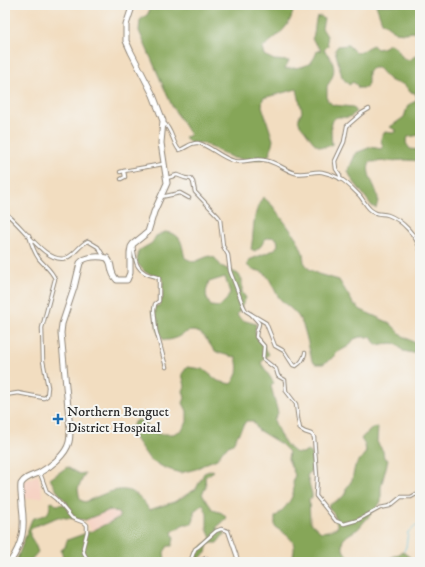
<svg xmlns="http://www.w3.org/2000/svg" width="425" height="567" font-family="'IM FELL DW Pica',serif">
	<rect width="100%" height="100%" fill="#f6f6f2"/>
	<filter id="ink" filterUnits="userSpaceOnUse"><feTurbulence type="fractalNoise" baseFrequency=".025" numOctaves="2"/><feDisplacementMap in="SourceGraphic" scale="8" xChannelSelector="R" yChannelSelector="G"/><feConvolveMatrix kernelMatrix="1 2 1 2 8 2 1 2 1" color-interpolation-filters="sRGB"/></filter>
	<filter id="wash" filterUnits="userSpaceOnUse"><feTurbulence type="fractalNoise" baseFrequency=".012" numOctaves="4" result="noise"/><feDisplacementMap in="SourceGraphic" scale="16" xChannelSelector="R" yChannelSelector="G"/><feGaussianBlur stdDeviation="0.9" result="paint"/><feColorMatrix in="noise" values="0 0 0 0 0 0 0 0 0 0 0 0 0 0 0 0 0 1.4 0 .05"/><feComposite in="paint" operator="in"/></filter>
	<g filter="url(#wash)">
		<rect width="100%" height="100%" fill="#f2ddc0"/>
		<g fill="#f6d2c3">
			<polygon points="38,475 43,497 23,499 22,484 24,481"/>
			<polygon points="110,510 118,512 121,517 92,531 85,520"/>
		</g>
		<g fill="#86a659" stroke="#586842" fill-rule="evenodd">
			<path d="M150,5H294C292,27 278,35 262,48L264,55L274,60L289,61L285,69C301,67 312,68 317,51L321,50L312,39C316,32 314,24 317,17L321,16L324,19L322,28L327,36L328,46L324,50C336,63 337,72 327,86V100L333,105L353,107L356,111C346,129 327,98 332,145C317,151 313,142 306,132C300,124 295,122 302,112L297,89L263,98L262,106L273,140L270,154L263,159L249,160L233,158L202,143H190L185,137L190,135L172,106L139,31L140,20L148,14Z"/>
			<polygon points="376,5 420,5 420,29 415,32 404,33 396,32 382,22"/>
			<path d="M390,44L396,47L403,58L410,60L415,56L420,57V135L408,137L406,143L410,149L420,150V161L407,160L370,162C364,174 377,186 378,199C378,202 377,205 376,208L372,206L351,178L348,171L356,153L371,147L381,149L383,146C380,140 380,137 385,132L393,133L397,131L390,127L404,117L408,105L416,101L417,97L415,93L410,92C402,79 399,86 390,80C386,77 382,72 378,68H373L368,71V83L366,88H358L357,85L353,82L349,85L342,77L335,50L338,46L348,45L356,53C363,52 366,47 373,45L377,49L382,48Z"/>
			<path d="M263,197L272,205L297,239L303,253L304,262L309,269L318,274L339,280L353,303L361,310L390,323L403,336L420,346V353L418,354L403,351L396,344L392,343L376,345L371,337H360L354,339L349,346L338,352L331,359L323,364H316L312,360C308,346 306,327 298,316C292,308 282,303 278,296C273,288 272,281 265,274C260,269 252,272 247,265L249,260L274,250L278,245L277,239L271,237L265,239L261,246L255,251L251,249C255,229 251,216 263,197Z"/>
			<path d="M165,232C183,234 181,243 185,258L194,262L209,256L215,258L221,266L238,274L242,279V292L246,298L237,315L242,320L256,324L255,333L269,354L261,363L274,383L271,386L278,413L274,420C279,434 290,461 308,451L311,453L313,468L307,476L312,494V498L309,499L310,522L321,532L328,531L338,527L334,514L330,510L328,506C335,500 346,499 346,489L352,480L355,466L366,452L365,445L361,439C364,434 369,433 372,428L378,427L377,442L383,451L384,458L388,460L381,487V502L358,529L348,535L343,540L342,545L344,552L357,562H291C299,541 291,538 275,527V517C282,511 290,503 293,494C295,487 291,483 295,475L288,459L289,452L281,444L258,430L253,421H246L233,443L223,450L217,459L207,463L196,469L180,473L165,468L150,460L136,440L132,428L134,422L139,420L147,424L151,432L159,434H173L182,430L187,422V411L183,403L185,398L183,391L185,386L182,374L187,367L203,369L218,381L231,384C238,375 239,369 236,357C230,356 220,354 215,351C208,344 205,331 192,331C182,331 179,341 164,340C153,328 160,323 152,312L155,306H159L162,298L163,280L159,277L145,272L137,263L138,251L152,243L156,236ZM225,277L230,293L227,299L219,307L211,306C205,298 205,292 209,282Z"/>
			<path d="M67,467L79,474L85,473L78,489L80,500L85,502C111,491 132,478 149,510L174,502L196,489L204,473L212,470L214,471L205,477L206,487L202,494L213,510L222,513L227,518L216,528L225,533L217,543H208L206,553L196,561L197,552L211,538L207,529V514L203,504L194,511V519L192,524H184L172,532L174,539L172,546H168L164,552L165,560L154,562H64L61,550L65,547L67,540L92,531L120,517L118,512L110,510L85,520L58,517L35,526L30,530V536L35,544L38,552L29,562H16L32,519C43,514 50,518 50,503L53,502L56,505L68,504L57,491L50,479Z"/>
			<polygon points="403,552 411,558 407,562 362,562 386,560"/>
		</g>
		<g fill="none" stroke-linecap="round" stroke-linejoin="round">
			<polyline stroke="#62c3e0" stroke-width="1" points="404,551 406,547 408,532 415,526 420,526"/>
		</g>
	</g>
	<g filter="url(#ink)">
		<g fill="none" stroke-linecap="round" stroke-linejoin="round">
			<g stroke="#8e8476" stroke-width="4.5">
				<g id="street">
					<path d="M163,122C172,129 172,141 179,150C186,149 190,142 198,143C209,145 221,158 234,161C244,163 254,158 264,160C275,161 284,170 295,173C304,175 313,171 322,172C327,173 335,176 339,178C346,181 355,191 360,196C365,202 367,209 374,212C378,215 383,213 388,215C402,220 417,236 420,250"/>
					<polyline points="120,172 124,171"/>
					<path d="M167,178L177,175L185,178L191,179L193,182L195,192L218,216L220,219L223,246L228,255L230,271L243,305L246,311L266,323C269,331 272,338 275,346L284,351L293,365L296,366C301,363 304,359 305,353"/>
					<polyline points="121,179 125,177 124,171 163,164"/>
					<polyline points="340,179 340,175 336,169 335,161 344,142 347,126 362,113 369,109"/>
					<polyline points="161,197 180,193 189,198"/>
					<path d="M5,213C21,223 46,265 66,258C75,255 79,245 88,241L98,247L104,257"/>
					<path d="M133,244C135,263 136,273 157,277L159,278V301L155,304L154,310L156,330L166,367"/>
					<path d="M251,314L259,323C259,327 256,330 256,337L264,346L263,359L276,369L278,376L285,380L286,391L296,404L298,419L300,429L305,432L311,434L314,437L317,476L316,496L336,521L344,524L358,520L380,508L390,506L401,497H411L420,492"/>
					<path d="M5,395L18,393L44,398L47,396L48,387L43,361L42,328L55,279C52,271 45,266 39,259C34,252 31,243 29,235"/>
					<polyline points="40,473 47,492 56,499 72,518 85,523 87,525 87,532 83,548 84,553 89,562"/>
					<polyline points="161,562 165,562"/>
					<polyline points="190,562 195,549 198,547 216,531 221,529 228,531 237,557 236,560 233,562"/>
					<polyline points="198,562 206,558"/>
				</g>
			</g>
			<g stroke="#8e8476" stroke-width="7">
				<path id="highway" d="M10,562C23,543 25,528 22,506C22,498 20,492 21,484C25,477 32,476 39,473C50,467 66,455 69,442C70,438 70,434 70,429L61,333L62,324L74,288L80,263C85,256 99,256 107,258C114,265 108,271 117,280H127L130,273V253L131,247L133,244L148,232L154,212L167,183L161,143L163,121L153,95L131,52L126,41V25L131,10L133,5"/>
			</g>
			<use href="#street" stroke="#fff" stroke-width="2.5"/>
			<use href="#highway" stroke="#fff" stroke-width="5"/>
		</g>
	</g>
	<path fill="#1f6fb2" stroke="#f6f6f2" stroke-width="1.5" d="M56 413h4v4h4v4h-4v4h-4v-4h-4v-4h4z"/>
	<g text-anchor="middle" stroke-width="4" stroke-linejoin="round" paint-order="stroke">
		<g font-size="14" fill="#2b2b2b" stroke="#f6f6f2" text-anchor="start">
			<text x="67" y="416">Northern Benguet<tspan x="67" dy="16">District Hospital</tspan></text>
		</g>
	</g>
	<rect width="425" height="567" fill="none" stroke="#f6f6f2" stroke-width="20"/>
</svg>
